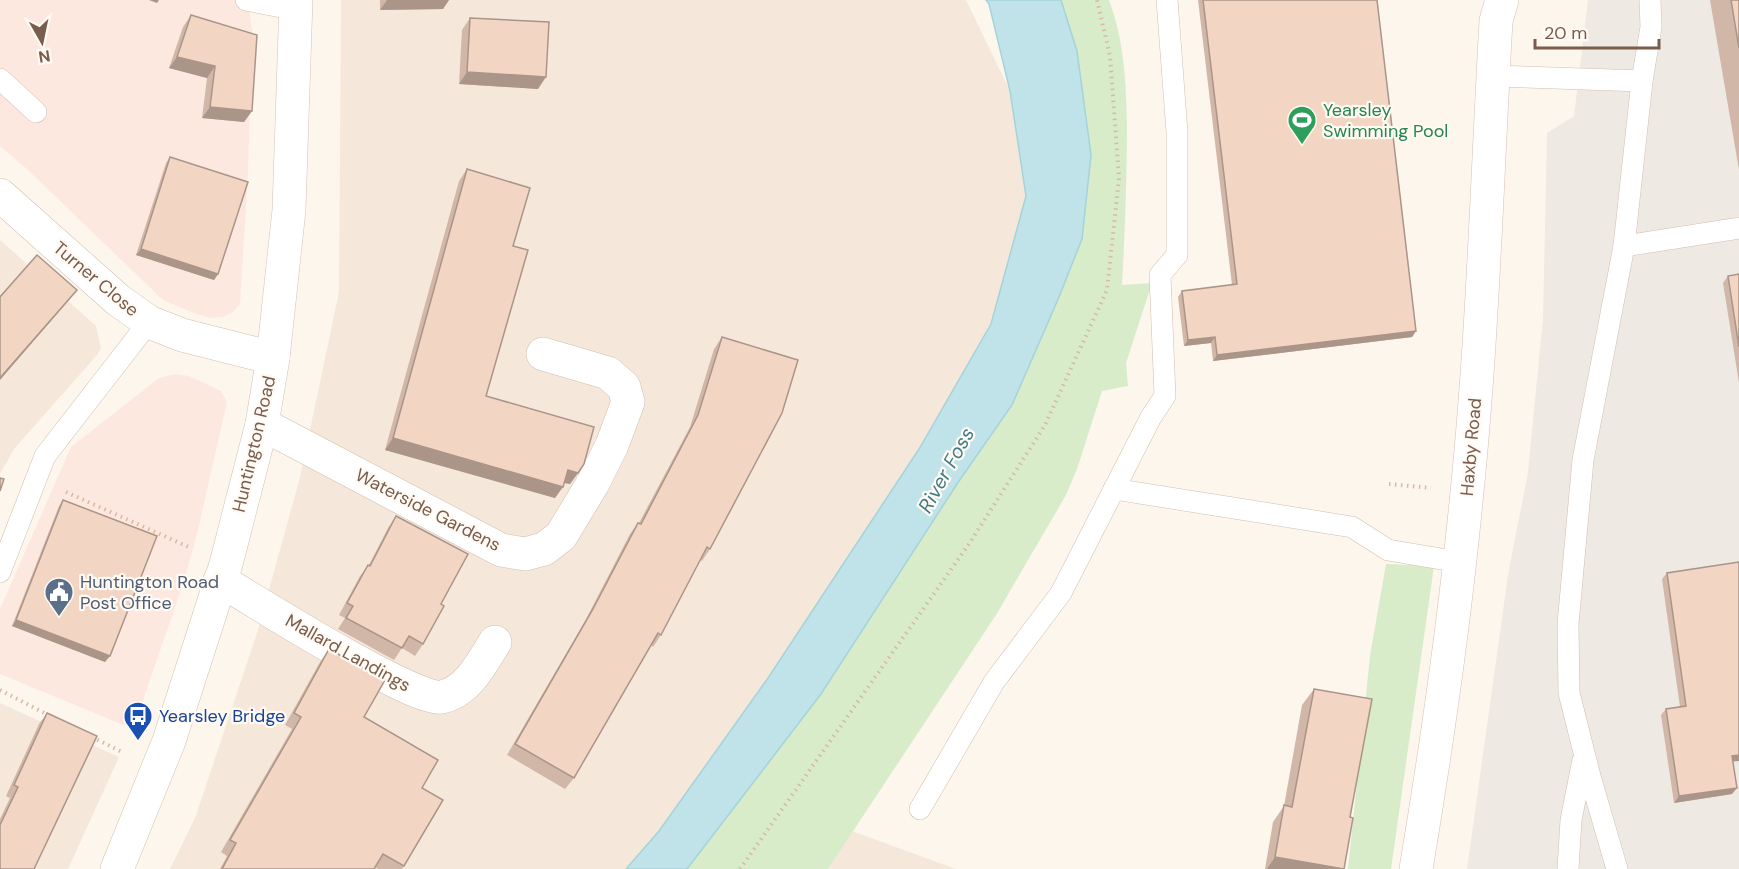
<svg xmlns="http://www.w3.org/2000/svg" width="1739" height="869" font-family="'DM Sans',sans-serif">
	<rect width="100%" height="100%" fill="#fdf6ec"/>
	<g fill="#f5e8da">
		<polygon points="341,0 966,0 1010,91 1026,196 991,324 919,449 768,678 659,831 626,869 170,869 195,818 258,630 300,477 339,292"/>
		<polygon points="0,240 96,326 101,348 97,355 14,449 0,474"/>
		<polygon points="0,703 119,757 68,869 0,869"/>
		<polygon points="852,831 956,869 828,869"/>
	</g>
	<g fill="#fde8e0">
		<polygon points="0,0 248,0 252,29 248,174 240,304 233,312 223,317 212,318 196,314 163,300 28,170 0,146"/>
		<polygon points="175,374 189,376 221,391 227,402 198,530 184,581 133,729 0,674 0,609 71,447 159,378"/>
	</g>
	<polygon fill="#efe9e4" points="1588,0 1739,0 1739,869 1467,869 1508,575 1528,472 1543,318 1547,133 1574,116"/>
	<g fill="#d8ecc9">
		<path d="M1061,0H1109C1124,40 1126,81 1127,123C1127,177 1125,231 1122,285L1152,283L1126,363L1128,386L1102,391L1077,469L1066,495L996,615L828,869H687L821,694L959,481L1012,405L1059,297L1077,51Z"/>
		<polygon points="1386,564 1434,566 1391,869 1348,869 1370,656"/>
	</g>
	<polygon fill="#bfe3e8" stroke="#a5d3da" stroke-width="1.5" points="986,0 1061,0 1077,51 1091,155 1082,239 1059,297 1012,405 959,481 821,694 687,869 626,869 659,831 768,678 919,449 991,324 1026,196 1010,91 989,4"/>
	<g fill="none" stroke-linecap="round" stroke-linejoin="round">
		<g stroke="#d1beb0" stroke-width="22">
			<g id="lane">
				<polyline points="246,0 296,10"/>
				<polyline points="1493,76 1642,81"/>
				<polyline points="0,79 36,112"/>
				<polyline points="1624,246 1739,228"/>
				<polyline points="1114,489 1352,527 1388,550 1459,562"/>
				<polyline points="0,572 45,456 149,322"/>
				<polyline points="920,809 994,682 1061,593 1151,417 1165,396 1160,275 1177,255 1177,132 1167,0"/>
				<polyline points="1568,869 1571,820 1583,760"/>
				<polyline points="1617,869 1591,780 1569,693 1568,624 1583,460 1624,246 1642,81 1651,27 1650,0"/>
			</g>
		</g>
		<g stroke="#d1beb0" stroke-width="34">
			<g id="street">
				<polyline points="0,195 118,300 149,322 182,335 273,358"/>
				<polyline points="262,424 501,550 525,554 544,549 561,536 593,483 612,445 628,402 624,387 608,373 543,354"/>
				<path d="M220,580C253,600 416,703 442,697C468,691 482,663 495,642"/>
			</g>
		</g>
		<g stroke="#d6c0b0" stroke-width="34">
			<g id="secondary">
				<polyline points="117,869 169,741 226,564 262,424 273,358 289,210 296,0"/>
				<path d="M1416,869C1437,744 1455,618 1467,492C1483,335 1487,178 1496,21L1502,0"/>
			</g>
		</g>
		<g stroke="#d9b8a5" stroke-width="4" stroke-dasharray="1.5 4.5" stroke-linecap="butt">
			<polyline points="1389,484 1431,488"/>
			<polyline points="66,492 191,548"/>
			<polyline points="0,690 50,716"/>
			<polyline points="92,737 122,752"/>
			<polyline points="740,869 969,544 1045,425 1107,290 1119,178 1110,56 1097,0"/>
		</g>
		<use href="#lane" stroke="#fff" stroke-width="21"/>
		<use href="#street" stroke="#fff" stroke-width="33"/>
		<use href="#secondary" stroke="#fff" stroke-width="33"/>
	</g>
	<g fill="#d1b7a8">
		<polygon points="380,0 449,0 443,9 380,10"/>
		<polygon points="1198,0 1377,0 1416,331 1412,337 1213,361 1211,343 1184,346 1178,297 1182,291 1232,285"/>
		<polygon points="1710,0 1739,0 1739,170"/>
		<polygon points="191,15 252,111 244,122 202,118 207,78 169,68 183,27"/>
		<polygon points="470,18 538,89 459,84 462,30"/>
		<polygon points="170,157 218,274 214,280 136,255 166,163"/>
		<polygon points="467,169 513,246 486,396 578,473 570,484 564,483 555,498 385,450 459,181"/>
		<polygon points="1739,274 1739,383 1723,283 1728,276"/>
		<polygon points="722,337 710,549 702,561 700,560 661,635 653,647 651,645 574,778 565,789 507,755 585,621 630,534 638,523 639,523 690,427 714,349"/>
		<polygon points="63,500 105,662 12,626 59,506"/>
		<polygon points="396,516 441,604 423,644 415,656 402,648 394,660 338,629 345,618 339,615 360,576 369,565 388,528"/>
		<polygon points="1667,573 1739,761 1733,761 1732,794 1674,803 1661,715 1666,709 1680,707 1662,579"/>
		<polygon points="329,649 364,717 422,788 404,866 402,869 378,869 375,867 374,869 220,869 227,856 221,852 292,729 285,725 320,662"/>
		<polygon points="1314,689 1350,817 1344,869 1265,869 1273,822 1284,806 1302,705"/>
		<polygon points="47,713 0,869 0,819 10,798 6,796 39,724"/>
	</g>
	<g fill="#aa9588">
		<polygon points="149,0 159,0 157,3"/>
		<polygon points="387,0 449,0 443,9 380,10"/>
		<polygon points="177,57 215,66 207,78 169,68"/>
		<polygon points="467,72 546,77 538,89 459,84"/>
		<polygon points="210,107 252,111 244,122 202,118"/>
		<polygon points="141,249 218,274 214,280 136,255"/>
		<polygon points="77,290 68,301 0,380 0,378"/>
		<polygon points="1416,331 1412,337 1213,361 1217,355"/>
		<polygon points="1215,337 1211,343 1184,346 1188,340"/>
		<polygon points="393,438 563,487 555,498 385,450"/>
		<polygon points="568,470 578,473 570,484 560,482"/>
		<polygon points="16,620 110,656 105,662 12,626"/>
		<polygon points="1739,755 1739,761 1728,762 1732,756"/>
		<polygon points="1737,788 1732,794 1674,803 1679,796"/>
		<polygon points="1275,857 1344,869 1267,869"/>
	</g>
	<g fill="#f3d5c3" stroke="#aa9588" stroke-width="1.5">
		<polygon points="1203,0 1377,0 1416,331 1217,355 1215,337 1188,340 1182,291 1237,284"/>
		<polygon points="1731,0 1739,0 1739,48"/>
		<polygon points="191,15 257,35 252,111 210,107 215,66 177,57"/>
		<polygon points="470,18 549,22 546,77 467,72"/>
		<polygon points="170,157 248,182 218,274 141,249"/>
		<polygon points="467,169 530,188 513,246 528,250 486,396 594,427 584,464 578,473 568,470 563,487 393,438"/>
		<polygon points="37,255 77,290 0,378 0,297"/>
		<polygon points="1739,274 1739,347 1728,276"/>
		<polygon points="722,337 798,360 782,413 710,549 707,547 661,635 658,633 574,778 515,744 593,609 638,523 641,524 698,415"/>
		<polygon points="0,478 4,479 0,491"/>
		<polygon points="63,500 157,536 110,656 16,620"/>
		<polygon points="396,516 468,554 441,604 444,606 423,644 409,636 402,648 346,618 353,606 347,603 368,565 370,566"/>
		<polygon points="1739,562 1739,755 1732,756 1737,788 1679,796 1666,709 1686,706 1667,573"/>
		<polygon points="329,649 385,680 364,717 438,760 422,788 443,800 404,866 383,854 374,869 222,869 236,843 230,840 301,717 294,713"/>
		<polygon points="1314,689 1372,699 1350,817 1353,818 1344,869 1275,857 1284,805 1292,807"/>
		<polygon points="47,713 97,736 34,869 0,869 0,825 18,787 14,785"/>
	</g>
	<defs>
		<g id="stadium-pin" transform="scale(1.5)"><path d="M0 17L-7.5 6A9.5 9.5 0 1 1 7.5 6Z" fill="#2e9e5b" stroke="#fffaf3"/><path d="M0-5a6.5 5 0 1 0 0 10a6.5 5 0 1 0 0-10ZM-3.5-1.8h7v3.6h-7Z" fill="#fff"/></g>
		<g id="civic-pin" transform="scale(1.5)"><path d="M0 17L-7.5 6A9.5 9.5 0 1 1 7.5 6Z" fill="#5c6f8a" stroke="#fffaf3"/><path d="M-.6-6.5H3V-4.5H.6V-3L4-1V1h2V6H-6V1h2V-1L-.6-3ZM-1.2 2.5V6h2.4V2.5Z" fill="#fff"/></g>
		<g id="bus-pin" transform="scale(1.5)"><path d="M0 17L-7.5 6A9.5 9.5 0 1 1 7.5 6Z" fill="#1a4fb4" stroke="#fffaf3"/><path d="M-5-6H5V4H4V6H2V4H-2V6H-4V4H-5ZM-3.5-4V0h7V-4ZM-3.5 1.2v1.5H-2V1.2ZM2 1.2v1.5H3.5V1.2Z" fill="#fff"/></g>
	</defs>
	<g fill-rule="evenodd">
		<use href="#stadium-pin" x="1302" y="120"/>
		<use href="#civic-pin" x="59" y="592"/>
		<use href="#bus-pin" x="138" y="716"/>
	</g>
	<g text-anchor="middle" stroke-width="4.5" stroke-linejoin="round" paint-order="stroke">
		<g font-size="18" fill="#27864d" stroke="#fffaf3" text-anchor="start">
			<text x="1323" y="116">Yearsley<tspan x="1323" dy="21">Swimming Pool</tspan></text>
		</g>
		<g font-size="18" fill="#7a5c4d" stroke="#fffaf3">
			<text transform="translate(96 279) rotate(40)" y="6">Turner Close</text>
			<text transform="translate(254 444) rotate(-77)" y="6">Huntington Road</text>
			<text transform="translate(1471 447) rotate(-85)" y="6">Haxby Road</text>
			<text transform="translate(428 510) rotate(27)" y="6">Waterside Gardens</text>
			<text transform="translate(348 653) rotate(29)" y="6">Mallard Landings</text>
		</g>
		<g font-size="18" fill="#4e5e75" stroke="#fffaf3" text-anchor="start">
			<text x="80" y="588">Huntington Road<tspan x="80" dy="21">Post Office</tspan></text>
		</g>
		<g font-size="18" fill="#164399" stroke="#fffaf3" text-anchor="start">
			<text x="159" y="722">Yearsley Bridge</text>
		</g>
		<g font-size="20" font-style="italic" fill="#437c86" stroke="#fffaf3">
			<text transform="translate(946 470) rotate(-61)" y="7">River Foss</text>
		</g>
	</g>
	<g transform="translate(42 42) rotate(171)" stroke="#fffaf3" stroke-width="4.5" paint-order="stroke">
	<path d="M0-4.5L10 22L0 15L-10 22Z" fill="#7a5c4d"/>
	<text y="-9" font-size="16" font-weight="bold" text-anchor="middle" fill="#7a5c4d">N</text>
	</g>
	<path d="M1535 39v9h124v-9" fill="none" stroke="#7a5c4d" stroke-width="3"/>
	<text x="1544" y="39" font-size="18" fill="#7a5c4d" stroke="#fffaf3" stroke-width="4.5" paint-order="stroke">20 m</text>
</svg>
